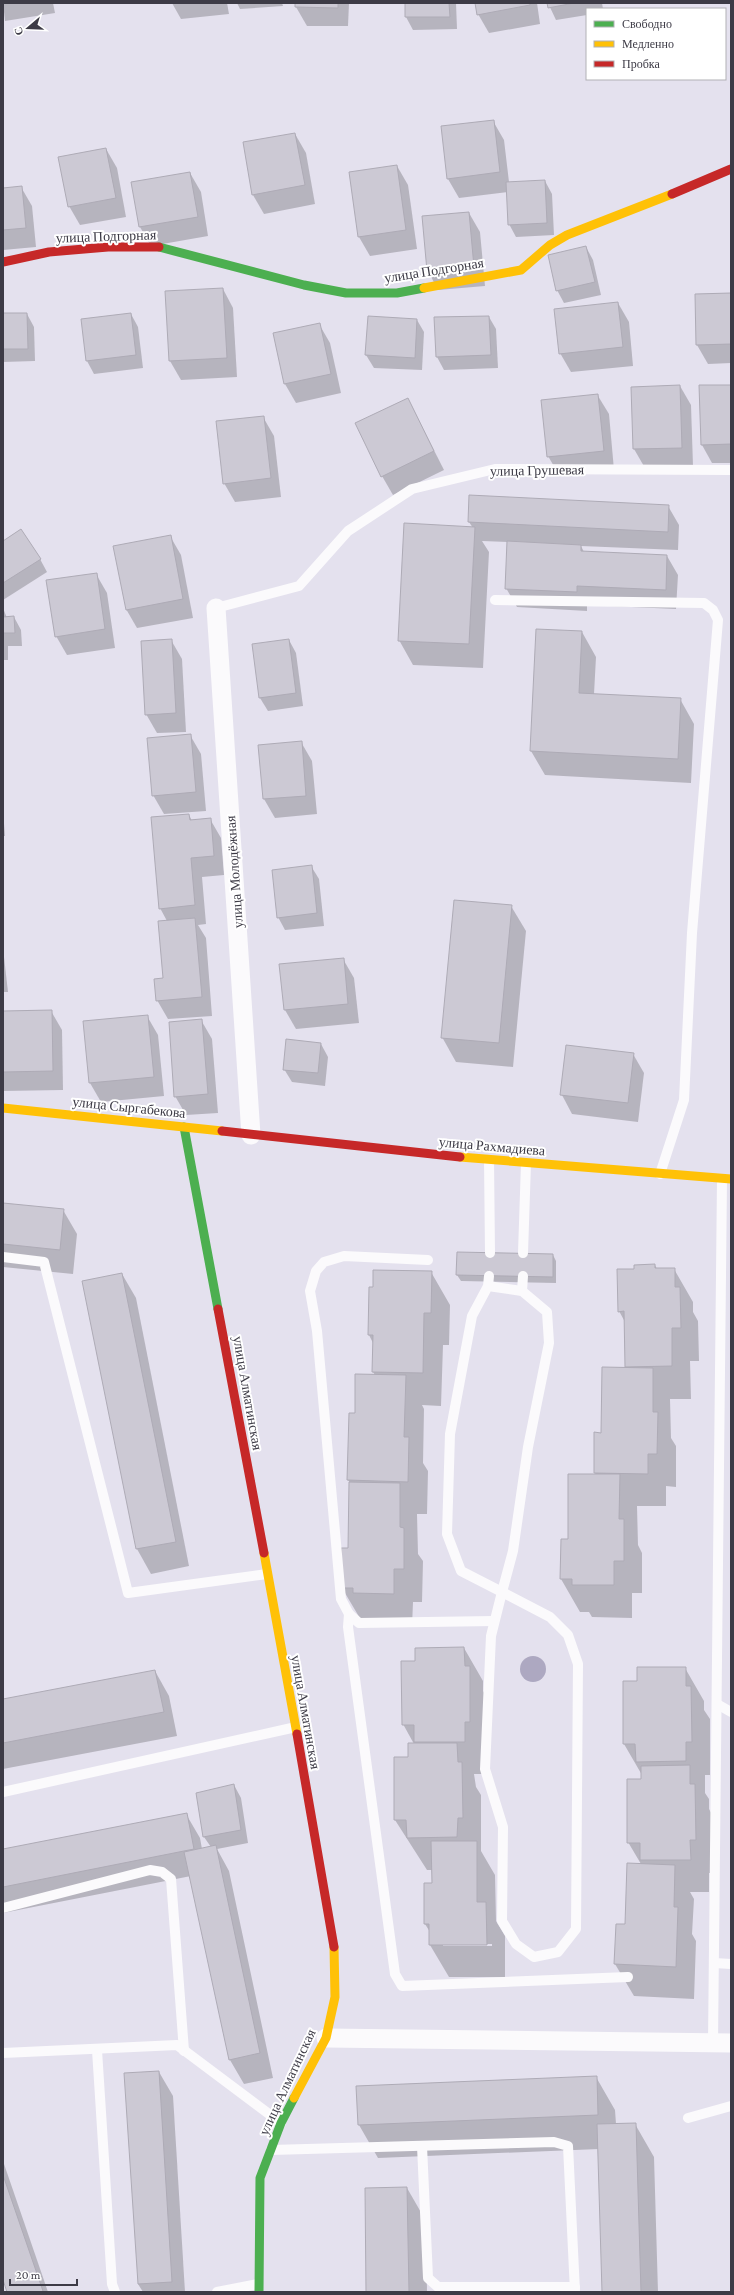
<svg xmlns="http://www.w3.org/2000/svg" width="734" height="2295" font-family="'Crimson Pro',serif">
	<rect width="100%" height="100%" fill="#e4e1ee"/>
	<circle fill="#ada8c1" cx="533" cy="1669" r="13"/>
	<g fill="#0003" fill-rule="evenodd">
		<polygon points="3,3 53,3 55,13 5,21"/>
		<polygon points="172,3 227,3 229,14 181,19"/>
		<polygon points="237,3 282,3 283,6 240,9"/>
		<polygon points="296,3 349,3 348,26 307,26 296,7"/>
		<polygon points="406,3 456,3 457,29 413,30 406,17"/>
		<polygon points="476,3 537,3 540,24 489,33 478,14"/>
		<polygon points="548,3 602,3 603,9 587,9 587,15 556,20"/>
		<polygon points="493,121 504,140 509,182 545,181 552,194 554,235 516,237 509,224 508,192 459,198 448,179"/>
		<polygon points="295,134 306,153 315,204 264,214 253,195"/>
		<polygon points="106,149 117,168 126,217 80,225 69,206"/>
		<polygon points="397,166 408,185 417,249 370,256 359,237"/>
		<polygon points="190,173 201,192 208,236 151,246 140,227 132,183"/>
		<polygon points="21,187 32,206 36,247 3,250 3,189"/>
		<polygon points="469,213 480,232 485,286 438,290 428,271 423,217"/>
		<polygon points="586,247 593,260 601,295 564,303 557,290"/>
		<polygon points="223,289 233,308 237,377 181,380 170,361"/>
		<polygon points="731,294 731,363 708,364 697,345 696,295"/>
		<polygon points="618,303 629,322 633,366 571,372 560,353"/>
		<polygon points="3,314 27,314 34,327 35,361 3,362"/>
		<polygon points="131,314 138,327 143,368 94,374 87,361"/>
		<polygon points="489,317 496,329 498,368 444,370 437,357"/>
		<polygon points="417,320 424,332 422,370 374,368 366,355"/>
		<polygon points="319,324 330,343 341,393 296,403 285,384 274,334"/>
		<polygon points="680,386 691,405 693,466 645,468 634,449 632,388"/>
		<polygon points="731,386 731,463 712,463 702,445"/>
		<polygon points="598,396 609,414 614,470 559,475 548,456"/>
		<polygon points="408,399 444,470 393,495 382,476"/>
		<polygon points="263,417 274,436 281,497 235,502 224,483"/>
		<polygon points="668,506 679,525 678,550 581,546 584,552 667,556 678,575 676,609 587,605 587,611 517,607 506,588 508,542 482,541 489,552 483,668 413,665 399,640 473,528 469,522"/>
		<polygon points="170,536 181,555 193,618 137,628 126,609"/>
		<polygon points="3,542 40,559 47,572 3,600"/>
		<polygon points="96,574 107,593 115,648 67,655 56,636"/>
		<polygon points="3,608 7,618 14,617 21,630 22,646 8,646 8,660 3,660"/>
		<polygon points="582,632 596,657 594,694 680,699 694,724 691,783 545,775 531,751"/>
		<polygon points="171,640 182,659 186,732 157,733 146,714"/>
		<polygon points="289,640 296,653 303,706 268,711 260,698 253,645"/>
		<polygon points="190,735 201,754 206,811 164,814 153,795"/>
		<polygon points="301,742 312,761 317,814 275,818 264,799"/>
		<polygon points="3,811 5,836 3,836"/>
		<polygon points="189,815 192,821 210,819 221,838 224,875 202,877 206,924 198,925 206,938 212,1016 168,1019 157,1000 164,979 167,921 160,908"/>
		<polygon points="311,866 319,879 324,926 285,930 278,917"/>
		<polygon points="511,906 526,931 513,1067 456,1062 442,1037"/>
		<polygon points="3,948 8,992 3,992"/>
		<polygon points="343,959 354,978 359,1023 296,1029 285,1010 281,965"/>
		<polygon points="51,1011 62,1030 63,1090 3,1091 3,1012"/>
		<polygon points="147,1016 158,1035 164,1096 101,1102 90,1083 84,1022"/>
		<polygon points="201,1020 212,1039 218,1113 186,1115 175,1096"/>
		<polygon points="321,1044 328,1057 325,1086 292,1082 284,1069"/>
		<polygon points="633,1054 644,1073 638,1122 572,1114 562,1095"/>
		<polygon points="3,1204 63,1210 77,1234 73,1274 3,1267"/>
		<polygon points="553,1255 556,1261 556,1283 461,1281 457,1275"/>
		<polygon points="655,1265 657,1269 674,1269 693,1302 693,1312 698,1321 699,1361 690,1361 691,1399 670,1399 671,1438 676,1446 676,1487 666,1486 666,1506 637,1506 638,1545 642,1553 642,1593 632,1593 632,1618 592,1617 589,1612 580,1612 561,1579 562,1540 569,1540 596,1475 595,1473 602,1434 626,1368 625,1322 619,1311 635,1269"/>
		<polygon points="431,1272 450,1305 449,1345 443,1345 441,1406 422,1405 424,1409 423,1463 428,1471 427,1514 417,1514 418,1554 423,1561 422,1602 413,1602 412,1627 361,1620 342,1588 349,1549 350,1483 348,1480 355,1414 375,1375 373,1372 373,1343 369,1335"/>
		<polygon points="122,1274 136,1298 189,1566 151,1574 137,1549 84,1281"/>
		<path d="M464,1648L483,1681V1691L488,1700L483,1774H474L476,1787L481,1795V1851L495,1875L496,1921L505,1936V1977H449L430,1945V1932L425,1924L433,1884V1870H427L395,1820V1758H409L414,1744L403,1724L416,1662ZM443,1944H492V1946H443Z"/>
		<polygon points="685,1668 704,1701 704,1710 710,1719 710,1775 705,1775 705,1793 709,1799 709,1809 714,1818 715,1873 709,1873 709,1892 690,1892 694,1899 692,1934 696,1941 694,1999 634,1996 615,1964 641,1864 628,1842 642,1775 624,1744 624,1682 638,1682"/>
		<polygon points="155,1671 169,1696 177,1736 3,1769 3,1700"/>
		<polygon points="234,1785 241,1798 248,1843 217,1849 229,1871 273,2078 244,2084 230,2060 191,1876 3,1913 3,1850 186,1814 200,1838 202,1849 211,1847 204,1837"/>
		<polygon points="159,2072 173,2096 185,2292 143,2292 138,2284"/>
		<polygon points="596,2077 615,2110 616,2124 635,2124 654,2157 658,2292 603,2292 599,2149 378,2158 359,2125"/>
		<polygon points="3,2161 48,2292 8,2292 3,2277"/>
		<polygon points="407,2188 426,2221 427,2292 367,2292"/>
	</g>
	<g fill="#ccc9d4" stroke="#aeabb6">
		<polygon points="295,3 338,3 338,8 295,7"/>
		<polygon points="405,3 449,3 450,17 405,17"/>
		<polygon points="475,3 530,3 530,5 477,15"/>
		<polygon points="547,3 574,3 548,8"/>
		<polygon points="494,120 500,172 447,179 441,126"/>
		<polygon points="295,133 305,185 252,195 243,142"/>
		<polygon points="106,148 116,198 68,207 58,157"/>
		<polygon points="397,165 406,230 358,237 349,172"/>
		<polygon points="190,172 198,217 139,227 131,182"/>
		<polygon points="545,180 547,223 508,225 506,182"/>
		<polygon points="22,186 26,228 3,230 3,188"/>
		<polygon points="469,212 474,267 427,271 422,216"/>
		<polygon points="586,246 595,282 556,291 548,255"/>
		<polygon points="223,288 227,358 169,361 165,291"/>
		<polygon points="731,293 731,344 696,345 695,294"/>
		<polygon points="618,302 623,347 559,354 554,309"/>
		<polygon points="3,313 27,313 28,349 3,349"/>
		<polygon points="131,313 136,355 86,361 81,319"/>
		<polygon points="368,316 417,319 415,358 365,355"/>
		<polygon points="489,316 491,355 436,357 434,317"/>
		<polygon points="320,323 331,374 284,384 273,333"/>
		<polygon points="680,385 682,448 633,449 631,387"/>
		<polygon points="699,385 731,385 731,444 701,445"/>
		<polygon points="598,394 604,451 547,457 541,400"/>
		<polygon points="408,398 434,451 381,477 355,423"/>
		<polygon points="264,416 271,478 223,484 216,421"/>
		<polygon points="469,495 669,505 668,532 468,522"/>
		<polygon points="404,523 475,527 469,644 398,641"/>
		<polygon points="21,529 41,559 3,583 3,541"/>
		<polygon points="171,535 183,599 126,610 113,546"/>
		<polygon points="507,541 581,545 581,551 667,555 666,590 577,586 577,592 505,589"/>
		<polygon points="97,573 105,629 55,637 46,580"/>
		<polygon points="14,616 15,633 3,633 3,617"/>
		<polygon points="536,629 582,631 579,693 681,698 678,759 530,751"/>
		<polygon points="172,639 176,713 145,715 141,641"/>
		<polygon points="289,639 296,693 259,698 252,644"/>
		<polygon points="191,734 196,792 152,796 147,738"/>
		<polygon points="302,741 306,796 263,799 258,745"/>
		<polygon points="189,814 190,820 211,818 214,856 191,858 195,905 159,909 151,817"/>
		<polygon points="312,865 317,913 277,918 272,870"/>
		<polygon points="454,900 512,905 499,1043 441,1038"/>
		<polygon points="195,918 202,997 156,1001 154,979 163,978 158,921"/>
		<polygon points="344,958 348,1004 284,1010 279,964"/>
		<polygon points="52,1010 53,1071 3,1072 3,1011"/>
		<polygon points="148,1015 154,1077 89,1083 83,1021"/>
		<polygon points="202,1019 208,1094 174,1097 169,1022"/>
		<polygon points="286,1039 321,1043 318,1073 283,1070"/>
		<polygon points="566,1045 634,1053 628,1103 560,1095"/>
		<polygon points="3,1203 64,1209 60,1250 3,1244"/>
		<polygon points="457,1252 553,1254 553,1277 456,1275"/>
		<polygon points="655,1264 655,1268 675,1268 675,1287 680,1287 681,1328 672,1328 672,1366 625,1367 624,1311 618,1312 617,1269 634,1269 634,1265"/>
		<polygon points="373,1270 432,1271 431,1313 424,1313 423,1373 372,1372 373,1335 368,1335 369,1287 373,1287"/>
		<polygon points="122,1273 176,1542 136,1549 82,1281"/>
		<polygon points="602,1367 653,1368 653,1412 658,1412 657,1454 648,1454 648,1474 594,1473 594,1432 601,1433"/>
		<polygon points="355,1374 406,1375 404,1437 409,1437 408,1482 347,1480 349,1413 355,1413"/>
		<polygon points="568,1474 620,1474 619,1519 624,1519 624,1561 614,1561 614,1585 572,1585 572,1579 560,1579 561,1539 568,1539"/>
		<polygon points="349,1482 400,1483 400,1527 404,1528 404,1569 394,1569 394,1594 353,1593 353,1588 341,1588 341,1548 348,1548"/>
		<polygon points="464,1647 465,1666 470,1666 470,1722 465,1722 465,1742 414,1742 414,1725 402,1725 401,1661 415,1661 415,1648"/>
		<polygon points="637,1667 686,1667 686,1686 691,1686 692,1742 686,1742 686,1761 636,1762 635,1744 623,1744 623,1681 637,1681"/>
		<polygon points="155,1670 164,1712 3,1743 3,1699"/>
		<polygon points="408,1743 457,1743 458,1762 462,1762 463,1818 458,1818 457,1837 407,1838 406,1820 394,1820 394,1757 408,1757"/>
		<polygon points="690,1765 690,1784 695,1784 696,1840 690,1840 691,1860 640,1860 640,1843 627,1843 627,1779 641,1779 641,1766"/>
		<polygon points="234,1784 241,1830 203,1837 196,1793"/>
		<polygon points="187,1813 194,1849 3,1887 3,1849"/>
		<polygon points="431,1841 477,1841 477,1902 486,1902 487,1945 429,1945 429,1924 424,1924 424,1883 432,1883"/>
		<polygon points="216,1845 260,2053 229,2060 184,1852"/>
		<polygon points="627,1863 675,1865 674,1907 678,1907 676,1967 614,1964 616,1924 625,1924"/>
		<polygon points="159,2071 172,2282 138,2284 124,2073"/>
		<polygon points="597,2076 598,2115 358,2125 356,2086"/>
		<polygon points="636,2123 641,2292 602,2292 597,2124"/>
		<polygon points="3,2175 43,2291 40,2292 7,2292 3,2280"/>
		<polygon points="407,2187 409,2292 366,2292 365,2188"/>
	</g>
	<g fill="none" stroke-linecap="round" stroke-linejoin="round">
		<g stroke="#fbfafc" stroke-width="10">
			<polyline points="495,600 704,603 713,610 718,620 692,933 684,1100 660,1174"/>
			<polyline points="216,608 299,586 348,531 412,489 495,469 731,470"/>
			<polyline points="489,1160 490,1253"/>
			<polyline points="523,1253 526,1163"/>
			<polyline points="3,1257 44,1262 128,1593 267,1574"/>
			<polyline points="428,1260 344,1256 324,1262 316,1271 310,1291 317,1331 341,1599 349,1614 359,1623 494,1621"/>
			<polyline points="488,1286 522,1291 547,1312 549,1343 528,1447 513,1551 502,1592 550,1617 568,1635 578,1664 576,1929 558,1952 534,1957 516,1944 502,1921 503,1827 485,1769 491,1636 502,1592 461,1571 447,1534 450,1434 472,1316 488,1286 489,1276"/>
			<polyline points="522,1291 523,1276"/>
			<polyline points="349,1614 348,1627 395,1974 402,1986 628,1977"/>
			<polyline points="717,1704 731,1712"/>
			<polyline points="3,1792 296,1727"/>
			<polyline points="3,1908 150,1870 162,1872 171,1879 184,2051"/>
			<polyline points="714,1963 731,1964"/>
			<polyline points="713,2043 722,1179"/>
			<polyline points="97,2050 112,2284 115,2292"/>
			<polyline points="3,2053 177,2045 281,2123"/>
			<polyline points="688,2118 731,2106"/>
			<polyline points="422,2146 428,2278 438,2287 575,2287"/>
			<polyline points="271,2150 554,2142 568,2146 575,2292"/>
			<polyline points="217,2292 258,2284"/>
		</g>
		<g stroke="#fbfafc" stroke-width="19">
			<polyline points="216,608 251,1135"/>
			<polyline points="326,2038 731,2043"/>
		</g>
		<g stroke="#4caf50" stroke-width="9">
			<polyline points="159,247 304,285 346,293 397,293 424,288"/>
			<polyline points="184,1127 218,1309"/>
			<polyline points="259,2292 260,2178 281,2123 294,2098"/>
		</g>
		<g stroke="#ffc107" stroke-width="9">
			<polyline points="424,288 521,270 550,245 567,235 672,194"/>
			<polyline points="3,1108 222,1131"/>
			<polyline points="460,1157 731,1179"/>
			<polyline points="264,1553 297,1734"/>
			<polyline points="294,2098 326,2038 335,1997 334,1947"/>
		</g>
		<g stroke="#c62828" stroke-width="9">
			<polyline points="672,194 731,169"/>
			<polyline points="3,262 49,252 108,247 159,247"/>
			<polyline points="222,1131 460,1157"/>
			<polyline points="218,1309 264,1553"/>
			<polyline points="297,1734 334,1947"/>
		</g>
	</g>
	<g text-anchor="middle" stroke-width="4" stroke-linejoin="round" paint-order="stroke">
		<g font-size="14" fill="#3d3b46" stroke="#fff">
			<text transform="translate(106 236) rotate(-2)" y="5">улица Подгорная</text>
			<text transform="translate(434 270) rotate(-9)" y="5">улица Подгорная</text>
			<text transform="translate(537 470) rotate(-1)" y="5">улица Грушевая</text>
			<text transform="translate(234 872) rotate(-94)" y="5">улица Молодёжная</text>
			<text transform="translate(129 1107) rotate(6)" y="5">улица Сыргабекова</text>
			<text transform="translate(492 1146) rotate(5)" y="5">улица Рахмадиева</text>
			<text transform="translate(248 1393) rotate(80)" y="5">улица Алматинская</text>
			<text transform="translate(306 1712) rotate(80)" y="5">улица Алматинская</text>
			<text transform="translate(287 2082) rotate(-65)" y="5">улица Алматинская</text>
		</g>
	</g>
	<rect width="734" height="2295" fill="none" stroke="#3d3b46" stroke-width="8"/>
	<rect x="586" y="8" width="140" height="72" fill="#ffffff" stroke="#b1b1b5"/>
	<rect x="594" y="21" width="20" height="6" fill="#4caf50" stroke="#b1b1b5"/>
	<text x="622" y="28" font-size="12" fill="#3d3b46">Свободно</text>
	<rect x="594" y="41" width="20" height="6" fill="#ffc107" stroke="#b1b1b5"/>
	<text x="622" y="48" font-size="12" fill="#3d3b46">Медленно</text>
	<rect x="594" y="61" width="20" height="6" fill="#c62828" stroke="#b1b1b5"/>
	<text x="622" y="68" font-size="12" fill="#3d3b46">Пробка</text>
	<g transform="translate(28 28) rotate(251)" stroke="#ffffff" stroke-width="3" paint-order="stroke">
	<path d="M0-3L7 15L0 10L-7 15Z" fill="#3d3b46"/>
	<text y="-6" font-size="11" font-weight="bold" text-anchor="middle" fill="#3d3b46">С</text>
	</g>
	<path d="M10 2279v6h67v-6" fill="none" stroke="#3d3b46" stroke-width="2"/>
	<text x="16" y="2279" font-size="12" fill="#3d3b46" stroke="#ffffff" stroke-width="3" paint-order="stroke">20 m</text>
</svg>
